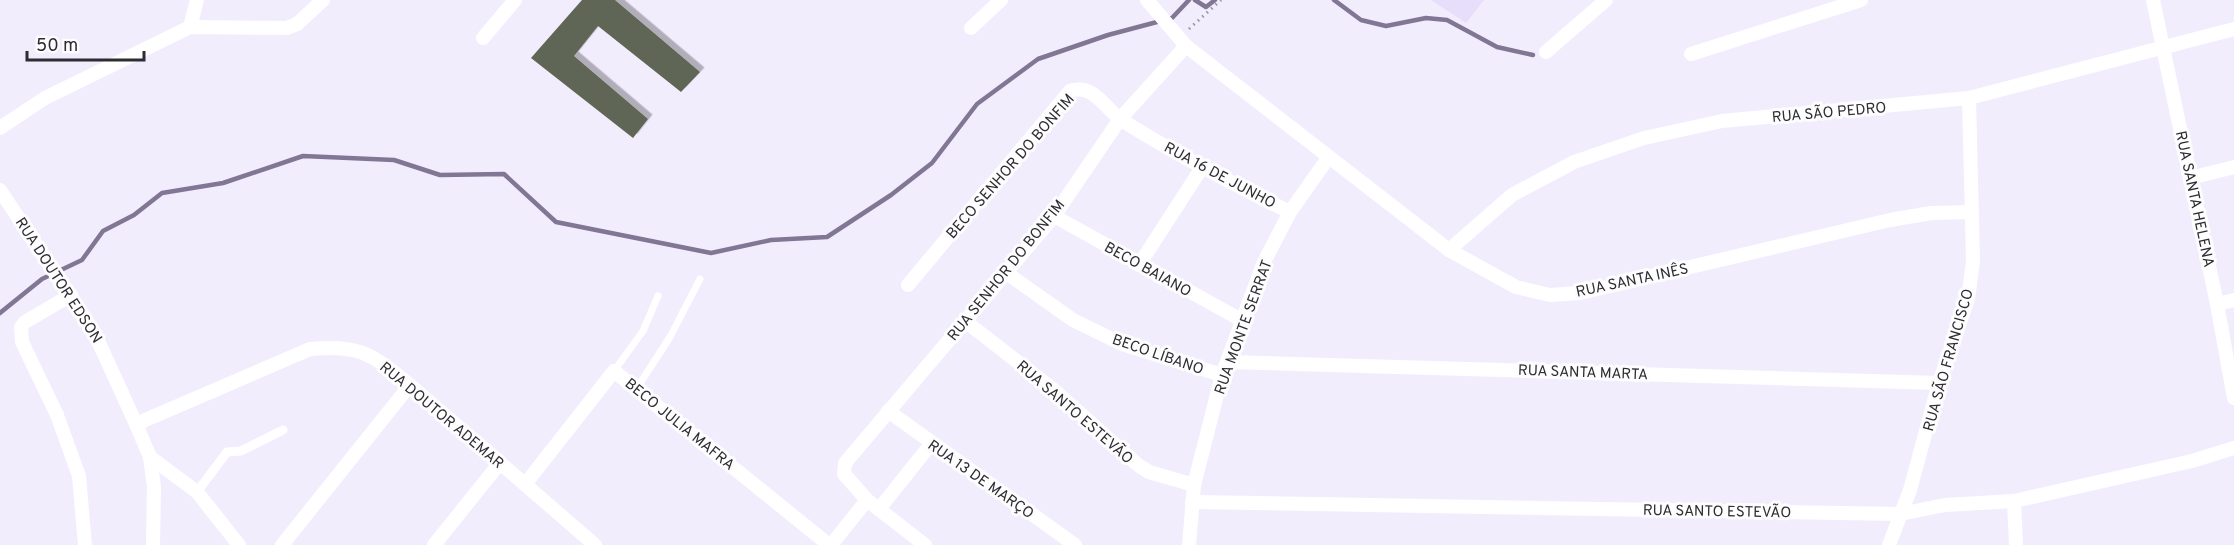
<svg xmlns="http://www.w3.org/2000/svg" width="2234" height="545" font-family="Overpass,sans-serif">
	<defs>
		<filter id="shadow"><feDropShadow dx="4.5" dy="-4.5" stdDeviation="0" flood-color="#0004"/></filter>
	</defs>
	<rect width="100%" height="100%" fill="#f2edfd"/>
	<polygon fill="#e6defa" points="1431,0 1484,0 1466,23"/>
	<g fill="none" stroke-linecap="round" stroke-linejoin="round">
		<g stroke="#817795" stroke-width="4.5">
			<polyline points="1195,0 1206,7 1215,0"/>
			<polyline points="1334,0 1361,20 1386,26 1426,18 1447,20 1497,47 1533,55"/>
			<polyline points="0,313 42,279 82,260 103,231 134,215 162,193 223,183 303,156 394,160 440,175 504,174 556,222 711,253 771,240 827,237 891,195 932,163 977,104 1038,59 1108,35 1172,18 1189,0"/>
		</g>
	</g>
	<polygon fill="#5f6654" filter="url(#shadow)" points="582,0 615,0 700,72 681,92 598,26 574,56 648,119 633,138 531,58"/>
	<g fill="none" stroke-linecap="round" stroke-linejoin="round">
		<polyline stroke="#97939f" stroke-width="3" stroke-dasharray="1.5 4.5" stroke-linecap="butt" points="1189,29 1221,0"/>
		<g stroke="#fff" stroke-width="7">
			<polyline points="614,371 643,331 658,296"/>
			<polyline points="637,388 670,337 700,279"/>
		</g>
		<polyline stroke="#fff" stroke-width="9" points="197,492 227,452 241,451 283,430"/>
		<g stroke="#fff" stroke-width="14">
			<polyline points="1147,0 1186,46 1449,250 1516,287 1550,295 1580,293 1890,220 1931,213 1971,212"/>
			<polyline points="2153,0 2217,304 2234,398"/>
			<polyline points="190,27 197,0"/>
			<polyline points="971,28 1001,0"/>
			<polyline points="483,38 515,0"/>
			<polyline points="1546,52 1606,0"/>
			<polyline points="1691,54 1861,0"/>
			<polyline points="0,128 45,98 190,27 287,28 297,24 323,0"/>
			<polyline points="2190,178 2234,167"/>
			<polyline points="0,190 94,332 136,424 150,457 154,487 153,545"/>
			<polyline points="1054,216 1243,321"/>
			<polyline points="1449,250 1512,195 1574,162 1644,138 1722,121 1969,98 2234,29"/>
			<polyline points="1139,265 1201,169"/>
			<polyline points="1005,272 1073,320 1122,344 1222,375"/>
			<path d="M908,285L1070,91C1094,83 1105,109 1123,121C1177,155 1233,184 1290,212"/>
			<polyline points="71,295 25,322 21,327 22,342 57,415 79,476 85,545"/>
			<polyline points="2217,304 2234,300"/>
			<polyline points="965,321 1054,390 1138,465 1149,472 1194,485"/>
			<polyline points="1228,362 1939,383"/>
			<polyline points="888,411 1075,545"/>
			<path d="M136,424L310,349C360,344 371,354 410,385L595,545"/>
			<polyline points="150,457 197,492 239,545"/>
			<polyline points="526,483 614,371 829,545"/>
			<polyline points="2014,501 2016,545"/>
			<polyline points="1192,502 1900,514 1945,505 2014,501 2192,461 2234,448"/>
			<polyline points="879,509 931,444"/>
			<polyline points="282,545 410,385"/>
			<polyline points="434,545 499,464"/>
			<polyline points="831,545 867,500"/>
			<polyline points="925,545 867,500 844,474 845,463 1054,216 1120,119 1186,46"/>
			<polyline points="1189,545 1194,485 1222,375 1264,262 1290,212 1328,158"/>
			<polyline points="1889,545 1910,490 1939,383 1968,299 1973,261 1969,98"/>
		</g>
	</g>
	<g text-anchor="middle" stroke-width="6" stroke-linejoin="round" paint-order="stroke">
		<g font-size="15" fill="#2e2c33" stroke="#fdfdfd">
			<text transform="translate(1829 112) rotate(-5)" y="5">RUA SÃO PEDRO</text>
			<text transform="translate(1010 166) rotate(-49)" y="5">BECO SENHOR DO BONFIM</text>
			<text transform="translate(1220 175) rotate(28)" y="5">RUA 16 DE JUNHO</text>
			<text transform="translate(2195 199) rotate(78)" y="5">RUA SANTA HELENA</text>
			<text transform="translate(1148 269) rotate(29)" y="5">BECO BAIANO</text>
			<text transform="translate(1006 270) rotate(-51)" y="5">RUA SENHOR DO BONFIM</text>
			<text transform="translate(59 280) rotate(57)" y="5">RUA DOUTOR EDSON</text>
			<text transform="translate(1632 280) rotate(-12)" y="5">RUA SANTA INÊS</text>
			<text transform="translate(1243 327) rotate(-70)" y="5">RUA MONTE SERRAT</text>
			<text transform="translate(1158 354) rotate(19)" y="5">BECO LÍBANO</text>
			<text transform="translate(1948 360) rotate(-74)" y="5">RUA SÃO FRANCISCO</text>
			<text transform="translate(1583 372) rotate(2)" y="5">RUA SANTA MARTA</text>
			<text transform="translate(1075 412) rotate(41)" y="5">RUA SANTO ESTEVÃO</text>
			<text transform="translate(442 415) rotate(40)" y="5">RUA DOUTOR ADEMAR</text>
			<text transform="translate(680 424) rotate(39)" y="5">BECO JULIA MAFRA</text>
			<text transform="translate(981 479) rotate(35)" y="5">RUA 13 DE MARÇO</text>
			<text transform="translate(1717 511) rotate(1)" y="5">RUA SANTO ESTEVÃO</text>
		</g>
	</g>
	<path d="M27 51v9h117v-9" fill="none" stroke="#2e2c33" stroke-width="3"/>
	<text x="36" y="51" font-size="18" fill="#2e2c33" stroke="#fdfdfd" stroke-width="4.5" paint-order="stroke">50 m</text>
</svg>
